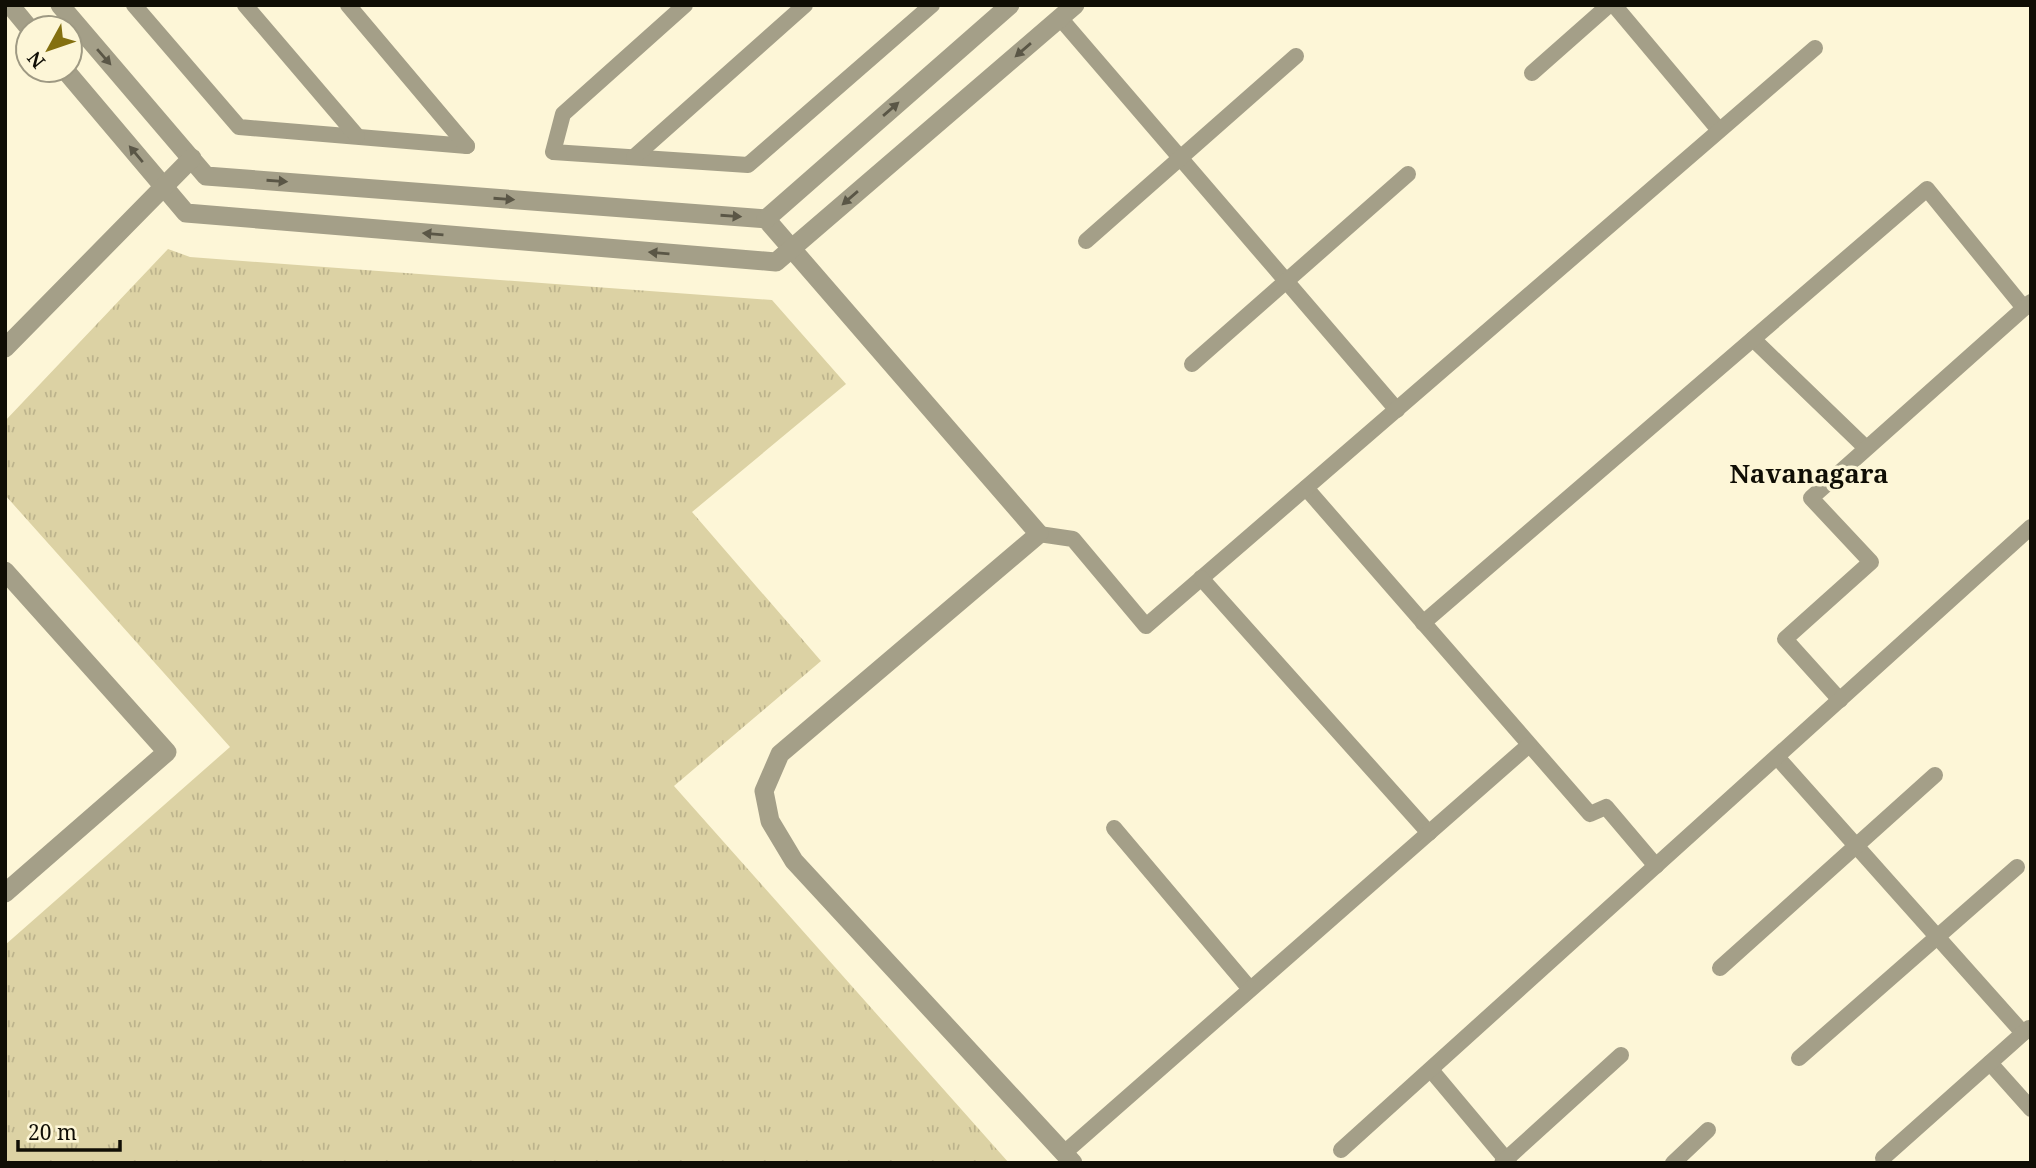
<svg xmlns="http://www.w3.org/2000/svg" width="2036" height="1168" font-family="'Noto Serif',serif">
	<defs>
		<pattern id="grass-tufts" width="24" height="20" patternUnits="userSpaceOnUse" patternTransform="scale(1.75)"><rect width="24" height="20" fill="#dcd2a4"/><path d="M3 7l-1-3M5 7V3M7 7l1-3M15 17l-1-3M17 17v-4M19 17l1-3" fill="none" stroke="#bcb38c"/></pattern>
	</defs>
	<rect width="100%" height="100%" fill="#fdf6d7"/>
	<polygon fill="url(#grass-tufts)" points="168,249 190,257 772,300 846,384 692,512 821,661 674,786 1009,1163 5,1163 5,945 230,747 5,495 5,421"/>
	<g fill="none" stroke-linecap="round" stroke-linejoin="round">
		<g stroke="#a49f88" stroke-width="16">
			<polyline points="134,5 239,127 467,146"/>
			<polyline points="245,5 357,136"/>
			<polyline points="348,5 467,146"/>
			<polyline points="685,5 563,114 553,152 748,165 932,5"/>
			<polyline points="1614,5 1719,130"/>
			<polyline points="1060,18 1397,410"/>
			<polyline points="1532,73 1609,5"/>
			<polyline points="634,157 805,5"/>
			<polyline points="1086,241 1296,56"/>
			<polyline points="1753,339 1866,448"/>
			<polyline points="1192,364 1408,174"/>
			<polyline points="1306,488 1590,814 1606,807 1656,866"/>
			<polyline points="1039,534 1073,539 1146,626 1815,48"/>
			<polyline points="1201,578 1429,833"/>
			<polyline points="1423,623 1927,189 2024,308"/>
			<polyline points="1840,700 1785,639 1871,562 1811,498 2031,302"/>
			<polyline points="1777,757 2023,1033"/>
			<polyline points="1114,828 1250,989"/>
			<polyline points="1720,968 1935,775"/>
			<polyline points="1799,1058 2017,867"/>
			<polyline points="1990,1063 2031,1109"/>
			<polyline points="1431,1070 1509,1163"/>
			<polyline points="1341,1150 2031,527"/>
			<polyline points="1064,1153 1529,745"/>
			<polyline points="1883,1158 2029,1028"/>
			<polyline points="1502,1163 1621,1055"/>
			<polyline points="1673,1163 1708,1130"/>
		</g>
		<g stroke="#a49f88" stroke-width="19">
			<polyline points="10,5 29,28"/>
			<polyline points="60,5 206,176 766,219 1039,534 780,754 764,791 770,821 794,861 1073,1163"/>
			<polyline points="65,70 186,213 776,262 1075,5"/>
			<polyline points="766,219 1010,5"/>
			<polyline points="5,348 192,158"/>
			<polyline points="5,571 167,752 5,893"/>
		</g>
	</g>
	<defs><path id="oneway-solid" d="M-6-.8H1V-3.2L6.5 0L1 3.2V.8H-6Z" transform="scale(1.75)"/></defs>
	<g fill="#5a5646">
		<use href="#oneway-solid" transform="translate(1023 50) rotate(139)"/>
		<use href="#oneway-solid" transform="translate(104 57) rotate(49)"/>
		<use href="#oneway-solid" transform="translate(891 109) rotate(-41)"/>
		<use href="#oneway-solid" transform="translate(136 154) rotate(-130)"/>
		<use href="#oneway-solid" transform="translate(277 181) rotate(4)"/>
		<use href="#oneway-solid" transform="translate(850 198) rotate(139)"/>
		<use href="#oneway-solid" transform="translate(504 199) rotate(4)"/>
		<use href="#oneway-solid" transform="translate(731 216) rotate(4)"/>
		<use href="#oneway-solid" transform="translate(433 234) rotate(-175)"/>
		<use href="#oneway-solid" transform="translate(659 253) rotate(-175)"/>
	</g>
	<g text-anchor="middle" stroke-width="7" stroke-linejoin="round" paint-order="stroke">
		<g font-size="26" font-weight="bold" fill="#100e05" stroke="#fdf6d7">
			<text x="1809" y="483">Navanagara</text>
		</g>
	</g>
	<rect width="2036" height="1168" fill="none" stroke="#100e05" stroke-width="14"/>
	<g transform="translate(49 49) rotate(230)"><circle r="33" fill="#fdf6d7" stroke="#9e9983" stroke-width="2"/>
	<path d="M0-5L12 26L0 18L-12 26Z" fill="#847010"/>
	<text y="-10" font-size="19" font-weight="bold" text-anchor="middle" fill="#100e05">N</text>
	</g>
	<path d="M18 1140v10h102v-10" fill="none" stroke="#100e05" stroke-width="3.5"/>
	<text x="28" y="1140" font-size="21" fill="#100e05" stroke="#fdf6d7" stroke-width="5" paint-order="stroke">20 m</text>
</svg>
